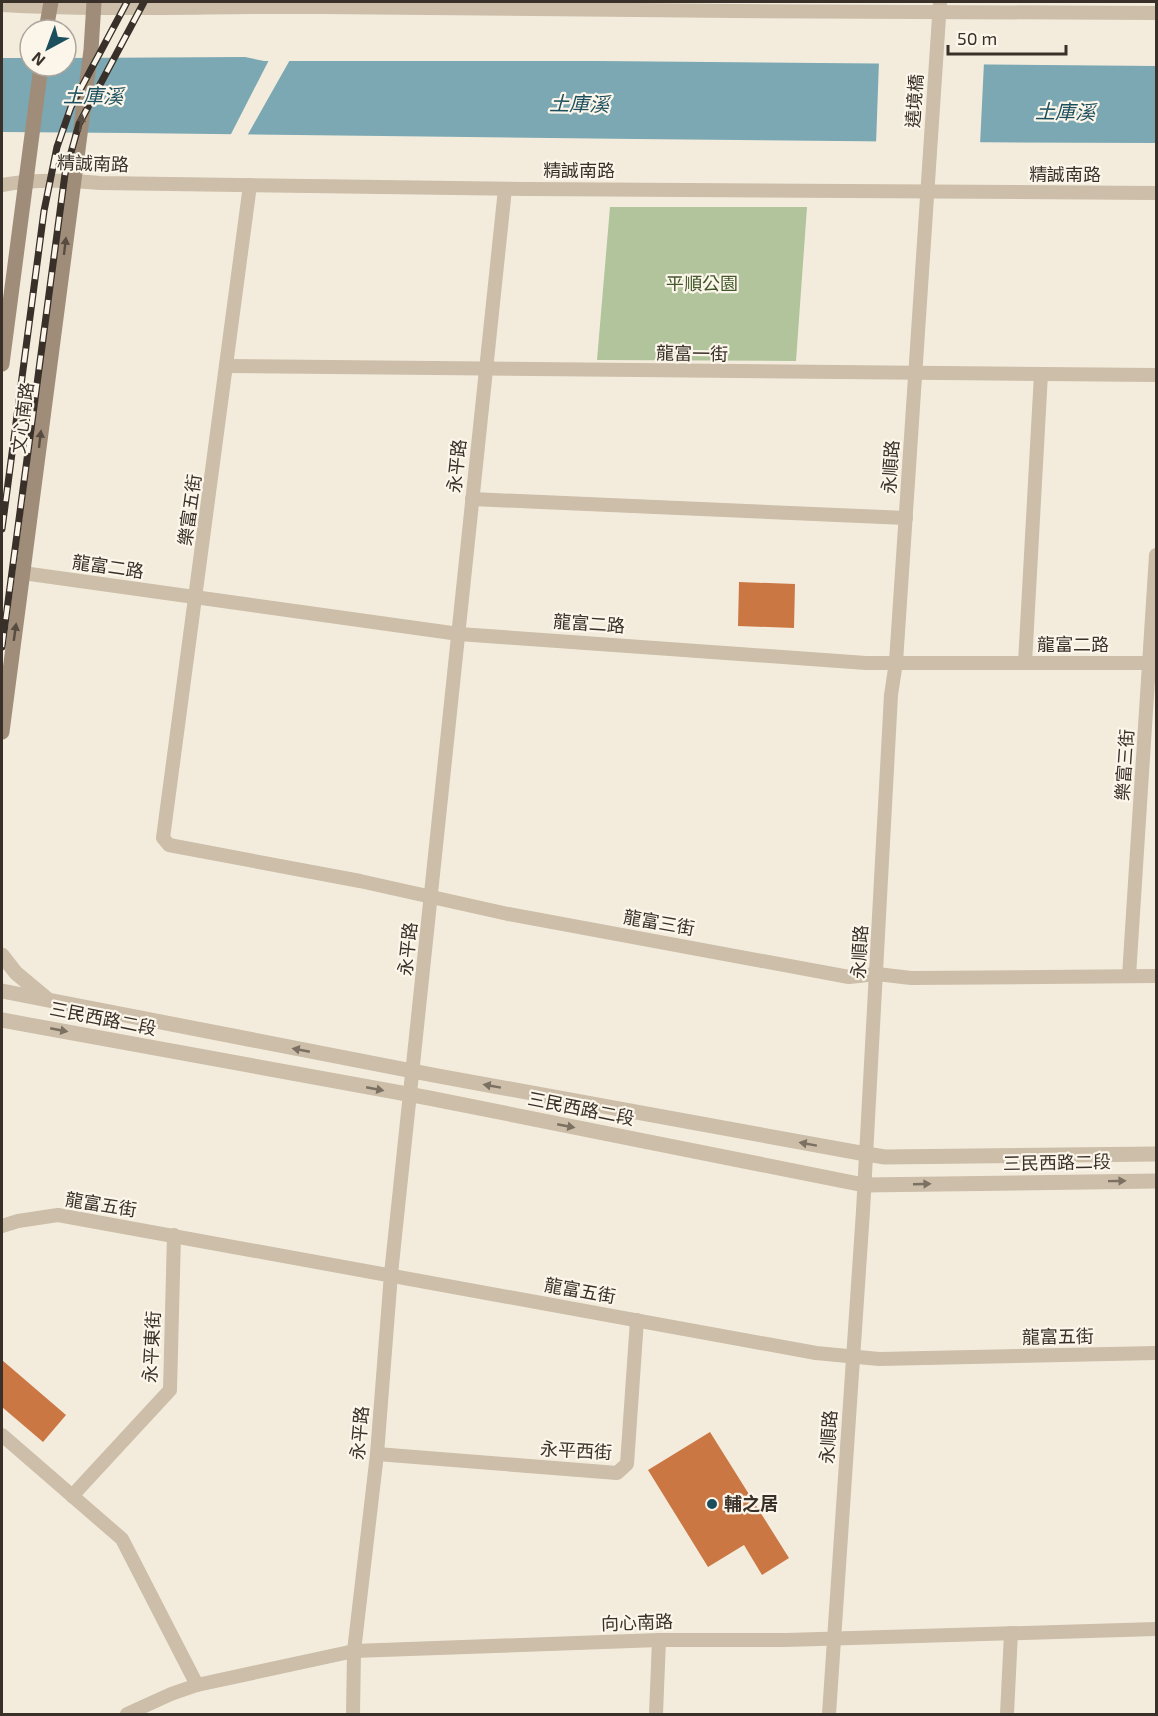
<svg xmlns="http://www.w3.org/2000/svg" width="1158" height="1716" font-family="'Exo 2','Noto Sans TC',sans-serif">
	<rect width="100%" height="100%" fill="#f3ecdd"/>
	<polygon fill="#b1c49c" points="610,207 807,207 796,361 597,360"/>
	<path fill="#7ba8b2" d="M245,57L264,61H599L1156,66V143C771,142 387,135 2,132V58H30V66H66V58Z"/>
	<g fill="#f3ecdd">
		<polygon points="270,58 291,58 247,136 230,136"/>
		<polygon points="879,61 984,62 980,145 876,145"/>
	</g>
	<g fill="#cb7744">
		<polygon points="739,582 795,584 794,628 738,626"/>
		<polygon points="2,1360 66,1415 43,1442 2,1407"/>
		<polygon points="710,1432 789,1558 762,1575 744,1545 708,1567 648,1470"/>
	</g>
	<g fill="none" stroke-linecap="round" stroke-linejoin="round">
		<g stroke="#ccbea8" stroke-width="14">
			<path d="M2,5C108,11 214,6 321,7C599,11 878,12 1156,13"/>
			<path d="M2,185C34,179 67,180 100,183L526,189L1156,193"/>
			<polyline points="250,185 163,838 169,845 360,881 508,914 849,977 877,974 911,978 1156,976"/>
			<polyline points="227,366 1156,375"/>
			<polyline points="472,499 906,518"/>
			<polyline points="23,573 459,634 866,663 1156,663"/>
			<polyline points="1025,663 1041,374"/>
			<polyline points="1129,976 1156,555"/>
			<polyline points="2,1226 18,1221 58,1215 816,1353 879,1359 1156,1353"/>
			<polyline points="2,1435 122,1539 197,1685"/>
			<polyline points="377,1454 617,1473 627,1464 637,1320"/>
			<polyline points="72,1496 170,1390 174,1235"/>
			<polyline points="127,1714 171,1694 197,1685 354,1651 659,1640 786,1640 1156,1629"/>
			<polyline points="353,1714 354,1651 377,1454 391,1274 505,189"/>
			<polyline points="656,1714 659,1640"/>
			<polyline points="829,1714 863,1211 891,695 896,662 940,2"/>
			<polyline points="1007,1714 1011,1633"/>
		</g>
		<g stroke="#ccbea8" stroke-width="15">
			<polyline points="2,955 16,973 46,998"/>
			<polyline points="2,991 433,1075 866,1154 885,1157 1156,1154"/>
			<polyline points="2,1020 429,1098 864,1185 1156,1181"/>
		</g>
		<g stroke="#a08d79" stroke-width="15">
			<polyline points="46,30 51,2"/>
			<polyline points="2,364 41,66"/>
			<polyline points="2,732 91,50 94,2"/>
		</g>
		<g stroke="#393029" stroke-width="7">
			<g id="rail">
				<polyline points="2,529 44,211 57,147 71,107 127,2"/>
				<polyline points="2,647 65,174 79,124 144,2"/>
			</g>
		</g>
		<use href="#rail" stroke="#fbf5ea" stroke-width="4.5" stroke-dasharray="14" stroke-linecap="butt"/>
	</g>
	<defs><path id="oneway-solid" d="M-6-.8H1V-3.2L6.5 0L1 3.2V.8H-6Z" transform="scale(1.5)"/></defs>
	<g fill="#584c41">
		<use href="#oneway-solid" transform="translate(81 123) rotate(-82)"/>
		<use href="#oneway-solid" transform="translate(65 246) rotate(-83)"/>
		<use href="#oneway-solid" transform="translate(40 439) rotate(-83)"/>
		<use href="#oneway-solid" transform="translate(15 632) rotate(-82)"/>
	</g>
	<g fill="#7b7062">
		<use href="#oneway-solid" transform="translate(59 1030) rotate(11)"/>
		<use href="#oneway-solid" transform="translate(301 1050) rotate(-169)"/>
		<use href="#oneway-solid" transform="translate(492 1086) rotate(-170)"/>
		<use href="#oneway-solid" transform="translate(375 1089) rotate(11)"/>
		<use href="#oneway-solid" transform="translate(566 1126) rotate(11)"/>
		<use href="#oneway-solid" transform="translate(808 1144) rotate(-170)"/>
		<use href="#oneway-solid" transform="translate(1117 1181) rotate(-1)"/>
		<use href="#oneway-solid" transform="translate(922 1184) rotate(-2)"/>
	</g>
	<circle fill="#1c4f5d" stroke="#fbf5ea" stroke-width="2" cx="712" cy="1504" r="6"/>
	<g text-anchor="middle" stroke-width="4.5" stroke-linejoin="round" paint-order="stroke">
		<g font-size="18" fill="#393029" stroke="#fbf5ea">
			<text transform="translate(915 101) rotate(-86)" y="6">遶境橋</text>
			<text transform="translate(93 164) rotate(2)" y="6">精誠南路</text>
			<text x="579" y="177">精誠南路</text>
			<text x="1065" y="181">精誠南路</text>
			<text transform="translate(692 354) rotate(1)" y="6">龍富一街</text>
			<text transform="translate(23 418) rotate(-83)" y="6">文心南路</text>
			<text transform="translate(457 466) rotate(-84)" y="6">永平路</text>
			<text transform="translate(891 467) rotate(-86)" y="6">永順路</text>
			<text transform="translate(190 510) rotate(-82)" y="6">樂富五街</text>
			<text transform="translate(108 567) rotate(8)" y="6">龍富二路</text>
			<text transform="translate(589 624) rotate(4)" y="6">龍富二路</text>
			<text x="1073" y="651">龍富二路</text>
			<text transform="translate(1125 765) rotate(-86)" y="6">樂富三街</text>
			<text transform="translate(659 923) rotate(10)" y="6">龍富三街</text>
			<text transform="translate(408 949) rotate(-84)" y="6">永平路</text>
			<text transform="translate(860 952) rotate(-87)" y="6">永順路</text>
			<text transform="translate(103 1019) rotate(11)" y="6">三民西路二段</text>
			<text transform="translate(581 1109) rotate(11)" y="6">三民西路二段</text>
			<text transform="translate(1057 1163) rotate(-1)" y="6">三民西路二段</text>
			<text transform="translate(101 1205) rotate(9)" y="6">龍富五街</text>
			<text transform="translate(580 1291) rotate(10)" y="6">龍富五街</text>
			<text transform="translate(1058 1337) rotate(-1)" y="6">龍富五街</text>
			<text transform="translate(152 1347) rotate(-87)" y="6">永平東街</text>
			<text transform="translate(360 1433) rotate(-85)" y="6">永平路</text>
			<text transform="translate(829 1437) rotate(-86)" y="6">永順路</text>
			<text transform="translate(576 1451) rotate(3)" y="6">永平西街</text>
			<text transform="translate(637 1623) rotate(-2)" y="6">向心南路</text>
		</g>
		<g font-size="18" fill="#42582b" stroke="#fbf5ea">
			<text x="702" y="290">平順公園</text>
		</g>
		<g font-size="18" font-weight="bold" fill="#393029" stroke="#fbf5ea" text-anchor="start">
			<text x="724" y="1510">輔之居</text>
		</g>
		<g font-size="20" font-style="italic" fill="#1c4f5d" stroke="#fbf5ea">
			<text transform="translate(93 96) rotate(1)" y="7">土庫溪</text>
			<text transform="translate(579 104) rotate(1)" y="7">土庫溪</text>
			<text transform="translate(1065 112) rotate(1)" y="7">土庫溪</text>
		</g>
	</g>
	<rect width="1158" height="1716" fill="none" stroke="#393029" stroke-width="6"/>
	<g transform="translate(48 48) rotate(221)"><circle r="28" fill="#fbf5ea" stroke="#ada69d" stroke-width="1.5"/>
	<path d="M0-4.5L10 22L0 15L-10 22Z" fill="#1c4f5d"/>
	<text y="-9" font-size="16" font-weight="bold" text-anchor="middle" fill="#393029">N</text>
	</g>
	<path d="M948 45v9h118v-9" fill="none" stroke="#393029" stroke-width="3"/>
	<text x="957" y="45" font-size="18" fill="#393029" stroke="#fbf5ea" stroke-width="4.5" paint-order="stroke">50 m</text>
</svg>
